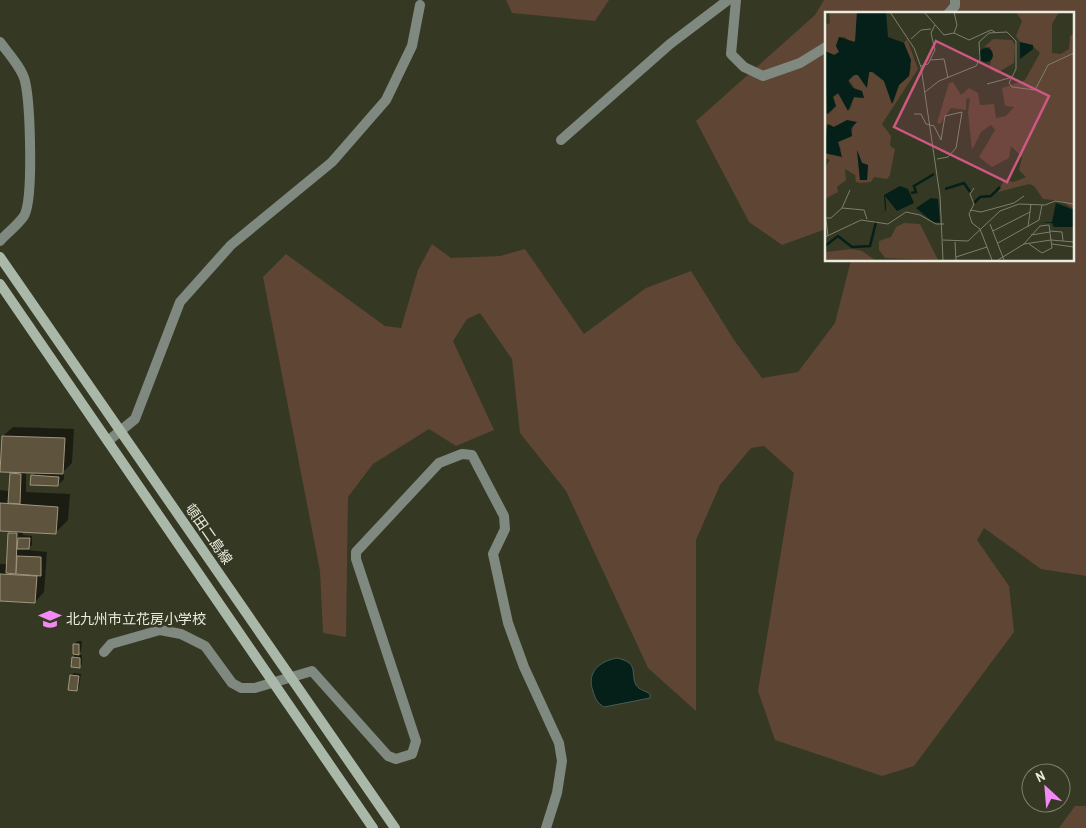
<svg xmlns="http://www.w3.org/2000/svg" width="1086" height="828" font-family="'Archivo Narrow','Noto Sans JP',sans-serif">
	<rect width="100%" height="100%" fill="#353823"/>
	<g fill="#5f4533">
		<polygon points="506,0 609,0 595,21 512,13"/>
		<polygon points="824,0 1086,0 1086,576 1041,569 984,528 977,540 1009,586 1014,632 914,766 882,776 775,740 758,691 794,473 764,446 751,448 720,485 696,540 696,711 648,668 566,491 520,433 512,359 480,313 467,319 453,341 494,430 456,446 429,429 373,464 348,497 346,637 323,633 320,571 263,277 286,254 385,326 401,328 418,270 432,244 451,258 500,256 525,249 584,334 646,288 691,271 734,340 762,378 798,372 835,323 851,260 1072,260 1072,14 826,14 826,229 782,245 749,222 696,121 815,15"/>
		<polygon points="1075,806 1086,806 1086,828 1059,828"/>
	</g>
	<path fill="#051f19" stroke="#495c54" d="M617,658C640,663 630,674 636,685C639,690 646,691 650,694V698L604,707C597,703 595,698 593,691C586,672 600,661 617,658Z"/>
	<g fill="#0007">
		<polygon points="13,427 74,429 72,463 64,471 64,479 58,485 32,476 36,472 26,472 26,492 70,494 68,520 56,532 23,531 23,535 32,536 32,545 27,550 47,552 44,592 35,602 0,600 0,564 8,564 10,533 13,530 0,529 0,490 10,491 11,474 13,471 3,436"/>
		<polygon points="77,641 82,641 81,651 77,655 82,655 82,664 79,667 73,657 77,653 75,644"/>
		<polygon points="74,673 81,674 79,687 76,690 71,675"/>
	</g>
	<g fill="#5e543d" stroke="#a1967e">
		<polygon points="2,436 65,438 63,474 0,472"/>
		<polygon points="10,473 21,474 20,504 8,503"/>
		<polygon points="31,475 59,477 58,486 30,485"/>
		<polygon points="0,503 58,507 56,534 0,531"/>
		<polygon points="8,533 17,533 16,574 6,573"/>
		<polygon points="18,538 30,538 29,549 17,549"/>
		<polygon points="17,556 41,557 41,576 16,574"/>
		<polygon points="0,574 37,576 35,603 0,601"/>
		<polygon points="73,644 79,644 79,655 73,654"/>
		<polygon points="72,657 80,658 80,668 71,667"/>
		<polygon points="70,675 79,676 77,691 68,690"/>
	</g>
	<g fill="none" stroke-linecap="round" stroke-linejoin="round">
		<g stroke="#808980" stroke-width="10">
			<polyline points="736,0 731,54 744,67 763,76 800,63 826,47"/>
			<polyline points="948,14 955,6 955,0"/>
			<path d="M0,42C8,53 22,68 25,81C30,102 34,199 24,216C18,225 7,233 0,241"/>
			<polyline points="561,140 670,44 728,0"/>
			<polyline points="104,652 111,644 160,630 181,634 205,646 232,683 241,688 255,688 312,671 388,756 396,759 412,754 416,741 356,559 356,552 439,463 462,454 472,455 504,516 505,529 493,554 508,623 524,667 559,743 562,761 557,793 546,828"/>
		</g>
		<polyline stroke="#808980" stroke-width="10" points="108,441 135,419 180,302 231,245 332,162 386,100 412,46 420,5"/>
		<g stroke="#aab8aa" stroke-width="10">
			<polyline points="0,257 395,828"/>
			<polyline points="0,284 373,828"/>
		</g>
	</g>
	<defs>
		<g id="school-bare" transform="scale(1.725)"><path d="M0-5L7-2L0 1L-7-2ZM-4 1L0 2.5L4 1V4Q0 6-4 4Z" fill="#f28af3" stroke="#353823" stroke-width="2.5" paint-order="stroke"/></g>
	</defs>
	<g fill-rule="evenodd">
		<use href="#school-bare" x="50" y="619"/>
	</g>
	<g text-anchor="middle" stroke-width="5" stroke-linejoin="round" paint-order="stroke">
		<g font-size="14" fill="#e9ecdf" stroke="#353823">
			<text transform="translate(209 534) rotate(55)" y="5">頓田二島線</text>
		</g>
		<g font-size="14" fill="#e9ecdf" stroke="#353823" text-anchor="start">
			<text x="66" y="624">北九州市立花房小学校</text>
		</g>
	</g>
	<g transform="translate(825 12)">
		<rect width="249" height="249" fill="#353823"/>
		<path d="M4,0H32L31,28L26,32L20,25H14L11,33L15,39L10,43L0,39V13L5,11ZM191,0H234L227,12V41L236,42L244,37L245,24L249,22V197L236,189L218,187L209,174L204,172L173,180L179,168L189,170L201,165L194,158L197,145L186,134L184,146L167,155L154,145L170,118L166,113L156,120L147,138L143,100L145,86L141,87V98L126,96L115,112L112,111L124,71L128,70L136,83L144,76L153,81L155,93L169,92L171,106L181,104L189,95L180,94L177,76L200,68L215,41L208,34L195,30L191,24L197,9ZM82,27L93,57L57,112L66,124L65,134L70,137L65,163L62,167L49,165L46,170L35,171L31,170L30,163L20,157L21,168L12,175L13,180L0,187V155L5,148L0,146V141L6,143L16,138L13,130L25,125L29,112L20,110L8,115L5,112L0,117V101L4,102L11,94L8,85L14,81L25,98L29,85L37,86L23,67L32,62L41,75L45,59L59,69L68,91L74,73L84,64L86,55L79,31ZM32,138L37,151L43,153L42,168H35ZM168,27L187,28L190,33L189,51L172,61L164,56L167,45L165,35H159ZM79,211L95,212L113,248L60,246L54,238V229L66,225L71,215ZM26,237L37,239L50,248H0V240Z" fill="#5f4533" fill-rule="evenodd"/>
		<path d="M32,0H61L63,25L79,31L86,48L84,64L74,73L67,92L59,69L48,60H44L42,76L33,63H29L23,69L28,76L37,79L39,86L29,85L23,99L13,81L8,85L11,94L2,102L0,39L9,43L14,40L11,34L14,25L30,30ZM195,30L208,33V37L195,47ZM154 43a7 7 0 1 1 14 0a7 7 0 1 1-14 0ZM22,108L32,110L26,116L27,124L13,130L17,145L0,141L2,112L9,115ZM32,138L37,151L43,153L42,168H35ZM75,174L83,177L89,191L72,199L60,184L61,191V198L56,201L60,198L59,183ZM106,186L113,187L115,211L108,210L91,196ZM231,191L249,198L248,215H229L227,211L215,210H227Z" fill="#051f19"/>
		<path fill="none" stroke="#051f19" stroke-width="2.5" d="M120,177L139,171L145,180M86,181L91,180L89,174L109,162M149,191L155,185L166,184L175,175M0,234L13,224L27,235L45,234L51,210"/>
		<path fill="none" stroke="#7d806e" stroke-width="1" d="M65,0L89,36L96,55L115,184L118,248M99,0L119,23L129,21L144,28L166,18L170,20M129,0L132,13L129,21M86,27L96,18L106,17M105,48L119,47L123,66M96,54L103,52L110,38L106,21L110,13M162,72L188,65M100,80L114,69L151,54L155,47L154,30L164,21L182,20L191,29V57L184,71L187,75L210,78L223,53L249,41M89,102H96L101,112L109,114L116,128L120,104L137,100L131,136L123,145L112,147M149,176L145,182L149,192L144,202L147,211L155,217L167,248M17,196L25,178M145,198L156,200L189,191L199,184M0,200L3,224M1,206H6L17,196L39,198L42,207M165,212L179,248M203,215L206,192M168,219L205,200M225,219L237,220L238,229M206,223L225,220M0,225L36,208L63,212L81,200L95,203L111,212H119M118,228L143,229L175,199L194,192L220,193L230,189L249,192M130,230L131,248M173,231L214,208L217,193M227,232L249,235M198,233L215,214L224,213L227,236L217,241L204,232M131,245L162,235M173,248L199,232L226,228L249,230"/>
		<path fill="#ce5883" fill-opacity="0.15" stroke="#ce5883" stroke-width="2.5" d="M111,29L224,84L182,170L69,115Z"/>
		<rect width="249" height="249" fill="none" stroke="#e9ecdf" stroke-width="2.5"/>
	</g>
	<g transform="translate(1046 788) rotate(334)"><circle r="24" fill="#353823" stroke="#7d806e"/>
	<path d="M0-4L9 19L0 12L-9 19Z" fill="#f28af3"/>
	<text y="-8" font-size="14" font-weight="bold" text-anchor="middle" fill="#e9ecdf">N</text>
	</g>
</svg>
